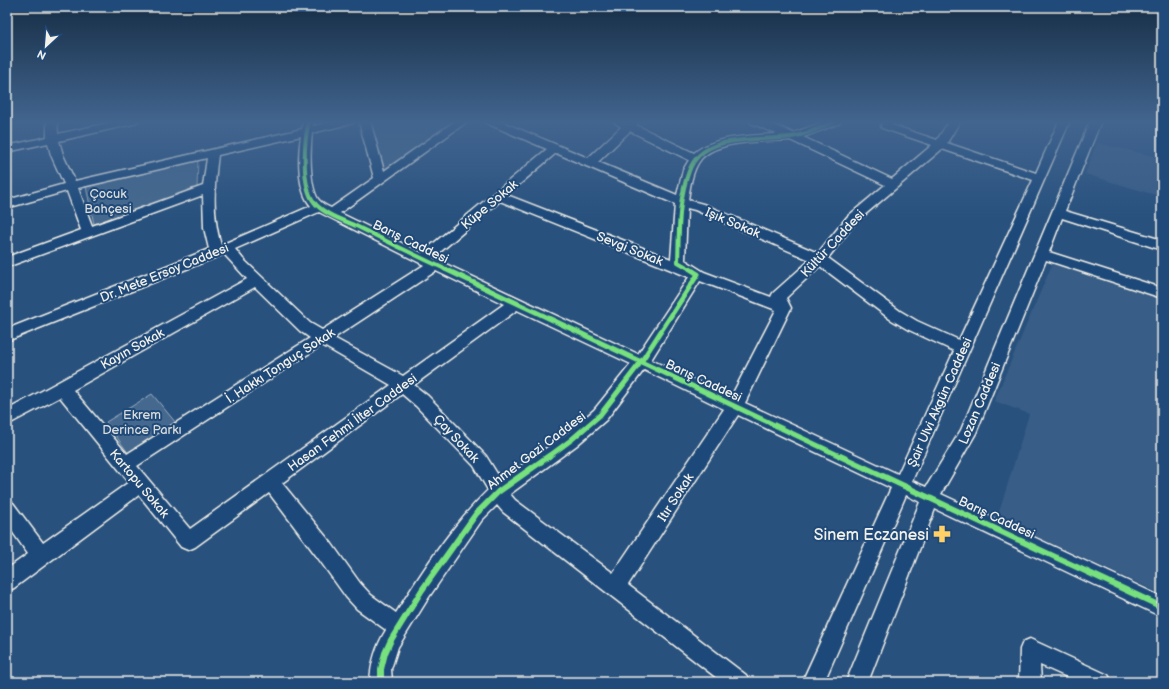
<svg xmlns="http://www.w3.org/2000/svg" width="1169" height="689" font-family="'Balsamiq Sans',sans-serif">
	<rect width="100%" height="100%" fill="#28517e"/>
	<filter id="ink" filterUnits="userSpaceOnUse"><feTurbulence type="fractalNoise" baseFrequency=".025" numOctaves="2"/><feDisplacementMap in="SourceGraphic" scale="8" xChannelSelector="R" yChannelSelector="G"/><feConvolveMatrix kernelMatrix="1 2 1 2 8 2 1 2 1" color-interpolation-filters="sRGB"/></filter>
	<g filter="url(#ink)">
		<g fill="#375d86">
			<polygon points="1097,143 1162,158 1162,197 1085,174"/>
			<polygon points="1053,262 1108,281 1162,297 1162,594 997,519 1029,414 994,401"/>
		</g>
		<g fill="#45688e" stroke="#9cacbb">
			<polygon points="369,121 456,121 385,171"/>
			<polygon points="198,160 197,188 94,224 86,187"/>
			<polygon points="152,394 176,423 129,454 106,422"/>
		</g>
		<g fill="none" stroke-linecap="round" stroke-linejoin="round">
			<g stroke="#f4f1e8" stroke-width="3">
				<g id="minor">
					<path d="M47,121H57L58,134L117,121H138L133,124L59,141L63,155L75,181L302,129L303,121H314L313,126L334,121H354L353,123L312,133C310,149 309,185 318,199C321,203 326,206 331,208L374,178L359,121H370L384,171L455,121H468L340,213L422,253L547,149L486,123L485,121H500L588,158L621,127L613,121H639L636,125L694,153C716,135 750,136 777,134L751,123L750,121H765L793,133L826,121H841L840,123L803,137L892,179L932,145L882,128L881,126L883,121H894L892,125L937,140L949,121H960L947,143L1036,173L1059,121H1070L912,481L926,487L961,430L1090,121H1101L1065,211L1162,240V250L1062,218L1049,252L1162,288V298L1046,260L976,433L941,494L1162,597V617L935,509L868,682H846L920,502L906,495L824,682H802L891,488L738,415L628,585L746,675L750,682H722L503,512L497,505L482,520L429,597L398,647L391,669L392,682H370C371,663 376,646 386,630L357,609L346,597L318,558L269,493L195,547L188,550L181,547L139,495L14,588L7,591V569L28,554L7,524V500L13,503L43,543L129,482L60,397L7,425V410L247,279L224,254L7,341V329L209,249L204,228L203,195L7,267V257L81,230L67,191L7,208V200L64,184L51,155L48,143L7,152V146L47,137ZM630,131L689,160L683,170L677,195L598,162ZM301,136C298,155 297,191 311,206L221,245C212,216 214,185 218,155ZM790,140L885,185L847,217L818,253L703,204L688,200C690,187 692,170 701,159C719,139 765,142 790,140ZM942,149L1033,180L959,340L917,321L900,311L828,258L855,223ZM556,153L675,204L671,259L507,195ZM207,158L203,186L92,226L78,188ZM500,201L689,277L638,354L433,258ZM687,208L695,210L810,260L773,293L771,297L704,272L685,260ZM319,212L424,265L322,330L310,323L243,259L235,249ZM820,266L890,319L907,329L954,351L898,474L745,403L791,308L786,298ZM436,271L504,304L403,376L334,338ZM700,281L776,310L731,397L651,360ZM255,287L300,331L310,338L127,454L73,390ZM517,310L631,364L594,410L565,435L501,480L486,456L428,396L414,385ZM322,345L391,385L190,529L137,466ZM644,370L724,409L613,573L515,500L510,494L577,445L606,420ZM402,394L416,406L474,466L488,490C452,525 423,570 396,613L371,595L360,583L332,544L282,483Z"/>
					<polygon points="1030,639 1108,675 1112,682 1078,682 1040,665 1041,682 1019,682 1020,649 1023,642"/>
				</g>
			</g>
			<use href="#minor" fill="#1f4a7a" fill-rule="evenodd"/>
			<g stroke="#1f4a7a" stroke-width="6">
				<g id="cycleway-far2">
					<path d="M309,121C304,140 301,186 314,202C323,214 343,220 356,226C386,241 417,256 447,270"/>
					<path d="M692,270L678,262C679,232 678,200 689,171C704,130 762,143 796,136C810,133 823,126 836,121"/>
				</g>
			</g>
			<g stroke="#1f4a7a" stroke-width="8">
				<g id="cycleway-far1">
					<polyline points="445,269 842,457"/>
					<polyline points="548,457 571,440 600,415 641,362 698,274 690,269"/>
				</g>
			</g>
			<g stroke="#1f4a7a" stroke-width="9">
				<g id="cycleway">
					<polyline points="840,456 1162,607"/>
					<polyline points="381,682 381,669 385,653 391,640 422,590 476,514 498,492 549,456"/>
				</g>
			</g>
			<use href="#cycleway-far2" stroke="#77e17e" stroke-width="4"/>
			<use href="#cycleway-far1" stroke="#77e17e" stroke-width="5"/>
			<use href="#cycleway" stroke="#77e17e" stroke-width="6"/>
		</g>
	</g>
	<linearGradient id="sky" x2="0" y2="1"><stop stop-color="#162d45"/><stop offset="0.56" stop-color="#42658f"/><stop offset="1" stop-color="#42658f" stop-opacity="0"/></linearGradient>
	<rect width="1169" height="218" fill="url(#sky)"/>
	<defs>
		<g id="pharmacy-bare" transform="scale(1.38)"><path d="M-2-6h4v4h4v4h-4v4h-4v-4h-4v-4h4Z" fill="#ffd166" stroke="#1f4a7a" stroke-width="2.5" paint-order="stroke"/></g>
	</defs>
	<g fill-rule="evenodd">
		<use href="#pharmacy-bare" x="942" y="534"/>
	</g>
	<g text-anchor="middle" stroke-width="4" stroke-linejoin="round" paint-order="stroke">
		<g font-size="13" fill="#dadcda" stroke="#1f4a7a">
			<text x="108" y="198">Çocuk<tspan x="108" dy="15">Bahçesi</tspan></text>
			<text x="142" y="419">Ekrem<tspan x="142" dy="15">Derince Parkı</tspan></text>
		</g>
		<g font-size="13" fill="#f4f1e8" stroke="#1f4a7a">
			<text transform="translate(489 204) rotate(-40)" y="5">Küpe Sokak</text>
			<text transform="translate(733 222) rotate(23)" y="5">Işık Sokak</text>
			<text transform="translate(411 241) rotate(26)" y="5">Barış Caddesi</text>
			<text transform="translate(832 243) rotate(-47)" y="5">Kültür Caddesi</text>
			<text transform="translate(630 248) rotate(22)" y="5">Sevgi Sokak</text>
			<text transform="translate(164 272) rotate(-22)" y="5">Dr. Mete Ersoy Caddesi</text>
			<text transform="translate(132 348) rotate(-29)" y="5">Kayın Sokak</text>
			<text transform="translate(280 365) rotate(-33)" y="5">İ. Hakkı Tonguç Sokak</text>
			<text transform="translate(704 380) rotate(25)" y="5">Barış Caddesi</text>
			<text transform="translate(939 402) rotate(-66)" y="5">Şair Ulvi Akgün Caddesi</text>
			<text transform="translate(979 403) rotate(-67)" y="5">Lozan Caddesi</text>
			<text transform="translate(352 422) rotate(-36)" y="5">Hasan Fehmi İlter Caddesi</text>
			<text transform="translate(457 438) rotate(47)" y="5">Çay Sokak</text>
			<text transform="translate(536 450) rotate(-37)" y="5">Ahmet Gazi Caddesi</text>
			<text transform="translate(140 483) rotate(50)" y="5">Kartopu Sokak</text>
			<text transform="translate(675 497) rotate(-57)" y="5">Itır Sokak</text>
			<text transform="translate(997 517) rotate(25)" y="5">Barış Caddesi</text>
		</g>
		<g font-size="16" fill="#f4f1e8" stroke="#1f4a7a" text-anchor="end">
			<text x="929" y="540">Sinem Eczanesi</text>
		</g>
	</g>
	<rect width="1169" height="689" fill="none" stroke="#1f4a7a" stroke-width="24"/>
	<rect x="12" y="12" width="1145" height="665" fill="none" stroke="#f4f1e8" stroke-width="1.5" filter="url(#ink)"/>
	<g transform="translate(46 46) rotate(206)" stroke="#1f4a7a" stroke-width="3" paint-order="stroke">
	<path d="M0-3L7 15L0 10L-7 15Z" fill="#f4f1e8"/>
	<text y="-6" font-size="11" font-weight="bold" text-anchor="middle" fill="#f4f1e8">N</text>
	</g>
</svg>
